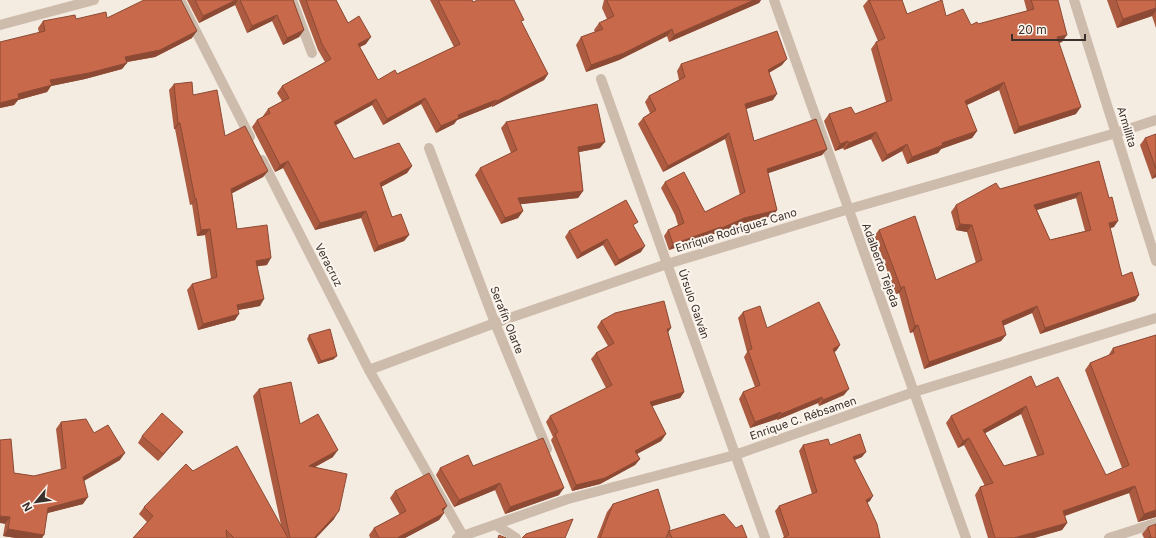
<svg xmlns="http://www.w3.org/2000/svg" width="1156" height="538" font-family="Inter,sans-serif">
	<rect width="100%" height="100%" fill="#f4ebe1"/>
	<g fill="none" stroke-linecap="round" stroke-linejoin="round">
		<polyline stroke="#cdbbac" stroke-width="10" points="292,0 312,53"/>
		<g stroke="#cdbbac" stroke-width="10">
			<polyline points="180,0 250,137"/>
			<polyline points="774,0 966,538"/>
			<polyline points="1074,0 1156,261"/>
			<polyline points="0,25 94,0"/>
			<polyline points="601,79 765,538"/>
			<polyline points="429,148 495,323 547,449"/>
			<polyline points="262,160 369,370 463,536"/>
			<polyline points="369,370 495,323 667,264 849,209 1116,133 1156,120"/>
			<polyline points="496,525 516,538"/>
			<polyline points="457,538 568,499 735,455 914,392 1156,318"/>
			<polyline points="1109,538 1156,523"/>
		</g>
	</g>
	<g fill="#ac5a40" fill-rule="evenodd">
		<polygon points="187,0 293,0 304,30 299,37 283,45 272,21 247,33 235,5 199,23"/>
		<polygon points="299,0 336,0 348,23 366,44 360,47 378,80 397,74 454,47 430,0 472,0 473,2 522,23 548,74 544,80 492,107 492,106 457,120 454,124 436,133 421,104 383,125 372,105 335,125 354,159 412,166 407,173 381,187 392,217 409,235 404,241 374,252 361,218 315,230 283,168 275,172 252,127 257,120 264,117 263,116 268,109 282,101 277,93 282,86 325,62 318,50"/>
		<polygon points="604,0 761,0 759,3 669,42 667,36 619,60 586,72 576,45 581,37 595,32 594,30 599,23 607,19 602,8"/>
		<polygon points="868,0 902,0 907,14 946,16 971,25 978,24 1027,11 1024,0 1058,0 1062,42 1059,43 1076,114 1014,134 999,90 967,105 977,131 972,138 941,149 938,153 907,164 902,151 882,162 871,139 844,150 843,148 835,151 824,121 829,114 855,114 886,102 871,49 876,42 878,41 863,6"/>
		<polygon points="1107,0 1156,0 1156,28 1152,16 1117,28"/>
		<polygon points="107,18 192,38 155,57 127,62 122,69 85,79 51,86 47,92 18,100 14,105 0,108 0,42 39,33 38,28 43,21"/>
		<polygon points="681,64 782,65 769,73 773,100 746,109 754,141 827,149 822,155 768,173 777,210 773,216 740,224 718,234 717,233 669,250 664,236 668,230 678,225 675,215 661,188 665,182 705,212 740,195 725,139 663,172 638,124 643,118 650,113 645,102 649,96 679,80 677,71"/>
		<polygon points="174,84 193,95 225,136 268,171 263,177 232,193 237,229 267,265 257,266 260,306 238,310 235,320 198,330 187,290 192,284 211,279 205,235 197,236 192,204 190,205 175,129 174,129 169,90"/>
		<polygon points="506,122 600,148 579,152 583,191 578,198 520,204 523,211 518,218 501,224 475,175 480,168 511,153 501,128"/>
		<polygon points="1156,134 1156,177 1152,179 1140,145 1145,138"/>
		<path d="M1099,161L1114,227L1110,228L1122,276L1139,295L1135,301L1040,334L1032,313L1003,326L1006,335L1001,341L924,369L913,332L910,333L899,293L896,294L874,236L879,230L936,280L976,263L967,232L956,230L951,212L956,205L1000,189ZM1076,198L1085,231L1050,240L1037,210Z"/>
		<polygon points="634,227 641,252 615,266 603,245 577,259 565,237 569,231"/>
		<polygon points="743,312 767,328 840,345 836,351 834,352 844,395 819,406 818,403 777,420 777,419 750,428 739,399 743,392 755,387 744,357 747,352 738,318"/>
		<polygon points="601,321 668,332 684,392 680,398 652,406 666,434 661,441 637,454 640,459 635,465 600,484 572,491 551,440 553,437 546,422 550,416 606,388 591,359 596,353 608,346 597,327"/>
		<polygon points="309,335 334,359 318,364 307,339"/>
		<path d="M1156,335V517L1138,522L1129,493L1065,516L1067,523L1062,530L1034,538H988L975,495L980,487L985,486L964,445L958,448L946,423L951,416L1036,387L1106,475L1122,468L1085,370L1090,363L1108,356L1113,348ZM1021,414L1037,456L1004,466L985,433Z"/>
		<polygon points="259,389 300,424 333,457 315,467 334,519 316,538 133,538 147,522 139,514 144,507 193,471 281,525 253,396"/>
		<polygon points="61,422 94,433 120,460 84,481 83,504 47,513 42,538 16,538 3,536 14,473 34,476 61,470 56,429"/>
		<polygon points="183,432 178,438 158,461 138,443 142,436"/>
		<polygon points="803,445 830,445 862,457 855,460 870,501 867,503 880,538 783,538 784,537 775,511 779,506 812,494 799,451"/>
		<polygon points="473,466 559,495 505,514 495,490 454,507 436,475 440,468"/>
		<polygon points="395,491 443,512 444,513 439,520 405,538 370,538 369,535 374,528 400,515 390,498"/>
		<polygon points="613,504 669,530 736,528 747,538 597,538 607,512"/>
		<polygon points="1148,527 1156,538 1144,538 1142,534"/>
	</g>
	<g fill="#8c4a34">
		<polygon points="236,0 238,0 235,5 199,23 203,16"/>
		<polygon points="754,0 761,0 759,3 669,42 674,35"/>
		<polygon points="1156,8 1156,11 1152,16 1117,28 1123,19"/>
		<polygon points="277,15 272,21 247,33 252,26"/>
		<polygon points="672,29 667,36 619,60 586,72 591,65"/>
		<polygon points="304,30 299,37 283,45 287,38"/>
		<polygon points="197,31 192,38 155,57 121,63 125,57"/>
		<polygon points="1067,35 1062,42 1052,44 1057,37"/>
		<polygon points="371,37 366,44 353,50 358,44"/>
		<polygon points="787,59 782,65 763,76 768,70"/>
		<polygon points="127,63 122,69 85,79 51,86 47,92 18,100 14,105 0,108 0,103 50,80"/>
		<polygon points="548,74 544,80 492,107 497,101"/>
		<polygon points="1004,82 999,90 960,108 965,101"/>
		<polygon points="777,94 773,100 740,111 745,104"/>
		<polygon points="425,98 421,104 383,125 387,119"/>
		<polygon points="376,99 372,105 329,129 334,122"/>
		<polygon points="496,100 492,106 457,120 454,124 436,133 441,126 458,115"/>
		<polygon points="1081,107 1076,114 1014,134 1019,127"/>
		<polygon points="178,123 180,123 175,129 174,129"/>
		<polygon points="977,131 972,138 941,149 938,153 907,164 912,157 942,143"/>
		<polygon points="876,132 871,139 844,150 849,143"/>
		<polygon points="729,133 725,139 663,172 668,166"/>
		<polygon points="848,141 843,148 835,151 840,144"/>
		<polygon points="605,142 600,148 574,153 578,147"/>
		<polygon points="907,144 902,151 882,162 887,155"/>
		<polygon points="827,149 822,155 763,175 767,169"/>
		<polygon points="288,161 283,168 275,172 280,165"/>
		<polygon points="412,166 407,173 375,190 380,183"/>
		<polygon points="268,171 263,177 227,196 231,189"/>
		<polygon points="1156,173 1156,177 1152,179"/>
		<polygon points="583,191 578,198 514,205 518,198"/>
		<polygon points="1081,192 1076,198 1030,212 1034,205"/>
		<polygon points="196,198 192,204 190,205 195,199"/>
		<polygon points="777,210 773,216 740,224 718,234 722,228 744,218"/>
		<polygon points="366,211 361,218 315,230 320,223"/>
		<polygon points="523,211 518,218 501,224 505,218"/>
		<polygon points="1118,221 1114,227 1104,230 1109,223"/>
		<polygon points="960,224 972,225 967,232 956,230"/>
		<polygon points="721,227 717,233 669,250 673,244"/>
		<polygon points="210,229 205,235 197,236 201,230"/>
		<polygon points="409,235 404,241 374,252 378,246"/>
		<polygon points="607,239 603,245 577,259 581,253"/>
		<polygon points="645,246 641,252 615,266 619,260"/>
		<polygon points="271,258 267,265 251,267 256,261"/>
		<polygon points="904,286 899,293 896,294 901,288"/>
		<polygon points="1139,295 1135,301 1040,334 1045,328"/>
		<polygon points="264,299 260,306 232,311 237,305"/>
		<polygon points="1037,306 1032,313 997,328 1002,321"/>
		<polygon points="239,314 235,320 198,330 203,324"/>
		<polygon points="918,325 913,332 910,333 915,326"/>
		<polygon points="671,328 667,334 667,329"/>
		<polygon points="1006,335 1001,341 924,369 929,362"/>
		<polygon points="840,345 836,351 828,355 833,349"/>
		<polygon points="337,356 334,359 318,364 321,361"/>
		<polygon points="849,389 844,395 819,406 823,400"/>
		<polygon points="684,392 680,398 646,408 650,402"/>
		<polygon points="822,397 818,403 777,420 781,414"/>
		<polygon points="1026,406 1021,414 978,437 983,430"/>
		<polygon points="781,412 777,419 750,428 755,422"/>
		<polygon points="183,432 178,438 158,461 163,454"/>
		<polygon points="666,434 661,441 631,457 635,451"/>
		<polygon points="969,438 964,445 958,448 963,441"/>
		<polygon points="338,450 333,457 304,473 309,466"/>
		<polygon points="866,452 862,457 849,462 853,457"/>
		<polygon points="125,453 120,460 78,484 83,477"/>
		<polygon points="640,459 635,465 600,484 572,491 576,485"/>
		<polygon points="500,483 495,490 454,507 459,500"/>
		<polygon points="1135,486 1129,493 1058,518 1063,511"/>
		<polygon points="564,488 559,495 505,514 510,507"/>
		<polygon points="873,496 870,501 862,505 866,500"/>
		<polygon points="88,497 83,504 44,514 48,508"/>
		<polygon points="447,506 442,513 442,509"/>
		<polygon points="1156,510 1156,517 1138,522 1144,514"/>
		<polygon points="339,511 334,519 316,538 314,538"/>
		<polygon points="444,513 439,520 405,538 397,538"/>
		<polygon points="0,516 10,517 5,524 0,523"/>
		<polygon points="1067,523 1062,530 1034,538 1014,538"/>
		<polygon points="8,529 44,535 42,538 16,538 3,536"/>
	</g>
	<g fill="#c8694b" stroke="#8c4a34" fill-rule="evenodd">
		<polygon points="144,0 181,0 197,31 160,50 125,57 127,63 89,73 50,80 52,85 18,94 19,98 0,103 0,42 45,31 43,21 75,15 76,19 106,12 107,18"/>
		<polygon points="195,0 236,0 203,16"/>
		<polygon points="240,0 293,0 304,30 287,38 277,15 252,26"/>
		<polygon points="306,0 336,0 348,23 359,16 371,37 358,44 378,80 395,70 397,74 460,44 438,0 472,0 473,2 478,0 514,0 524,20 521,21 548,74 497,101 496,100 458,115 459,118 441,126 425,98 387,119 376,99 334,122 354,159 399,143 412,166 380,183 392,217 401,214 409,235 378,246 366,211 320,223 288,161 280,165 257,120 270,113 268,109 289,98 282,86 331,59 322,44"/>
		<polygon points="607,0 754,0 674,35 672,29 624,53 591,65 581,37 603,29 599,23 614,16 607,1"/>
		<polygon points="869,0 902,0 907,14 942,0 946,16 963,9 971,25 977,22 978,24 1034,9 1031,0 1058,0 1067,35 1057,37 1081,107 1019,127 1004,82 965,101 977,131 942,143 943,145 912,157 907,144 887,155 876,132 849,143 848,141 840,144 829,114 851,107 855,114 892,100 876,42 885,38"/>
		<polygon points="1116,0 1156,0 1156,8 1123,19"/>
		<polygon points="777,31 787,59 768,70 777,94 745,104 754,141 816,119 827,149 767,169 777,210 744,218 722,228 721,227 673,244 668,230 684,223 679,209 665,182 684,172 705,212 745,192 729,133 668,166 643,118 656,110 649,96 685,77 681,64"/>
		<polygon points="192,82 193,95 217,90 225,136 245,126 268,171 231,189 237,229 267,225 271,258 256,261 264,299 237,305 239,314 203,324 192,284 217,277 210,229 201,230 196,198 195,199 180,123 178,123 174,84"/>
		<polygon points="597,104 605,142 578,147 583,191 518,198 523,211 505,218 480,168 517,150 506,122"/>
		<polygon points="1156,134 1156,169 1145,138"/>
		<path d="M1099,161L1109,198L1112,197L1118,221L1109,223L1122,276L1132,272L1139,295L1045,328L1037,306L1002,321L1006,335L929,362L918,325L915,326L904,286L901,288L879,230L915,216L936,280L982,260L972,225L960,224L956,205L996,183L1000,189ZM1081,192L1091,230L1050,240L1034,205Z"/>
		<polygon points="626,200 638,222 633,225 645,246 619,260 607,239 581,253 569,231"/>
		<polygon points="664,301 671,328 667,329 684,392 650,402 666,434 635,451 640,459 605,478 576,485 555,434 558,432 550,416 612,385 596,353 614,343 601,321 615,313"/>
		<polygon points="819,302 840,345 833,349 849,389 823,400 822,397 781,414 781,412 755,422 743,392 760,385 748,350 752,349 743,312 760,306 767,328"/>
		<polygon points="330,329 337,356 321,361 309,335"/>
		<path d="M1156,335V510L1144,514L1135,486L1063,511L1067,523L1014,538H995L980,487L993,483L969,438L963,441L951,416L1031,376L1036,387L1058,377L1106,475L1129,465L1090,363L1114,353L1113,348ZM1026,406L1044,454L1004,466L983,430Z"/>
		<polygon points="291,382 300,424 318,414 338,450 309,466 347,474 339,511 314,538 290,538 259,389"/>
		<polygon points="162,413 183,432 163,454 142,436"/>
		<polygon points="86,419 94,433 108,425 125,453 83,477 88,497 48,508 44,535 8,529 10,517 0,516 0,440 11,439 14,473 34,476 66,468 61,422"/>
		<polygon points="860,434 866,452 853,457 873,496 866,500 877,524 880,538 783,538 789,535 779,506 817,492 803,445 828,439 830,445"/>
		<polygon points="543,438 564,488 510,507 500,483 459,500 440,468 468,455 473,466"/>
		<polygon points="237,446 288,538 234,538 226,530 227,538 133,538 153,516 144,507 186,464 193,471"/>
		<polygon points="429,473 447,506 442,509 444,513 397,538 379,538 374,528 406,511 395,491"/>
		<polygon points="658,489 670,528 666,538 600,538 613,504"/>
		<polygon points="724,514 736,528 742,525 747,538 672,538 669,531"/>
		<polygon points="573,519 565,538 522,538 526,534"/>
		<polygon points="1156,524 1156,538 1148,538 1151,537 1148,527"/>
		<polygon points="499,535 506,538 498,538"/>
	</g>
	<g text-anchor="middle" stroke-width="4" stroke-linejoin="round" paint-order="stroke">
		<g font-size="11" fill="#3b302b" stroke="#fbf5ee">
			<text transform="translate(1127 127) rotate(73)" y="4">Armillita</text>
			<text transform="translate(736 230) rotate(-17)" y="4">Enrique Rodríguez Cano</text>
			<text transform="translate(329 265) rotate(63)" y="4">Veracruz</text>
			<text transform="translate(881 265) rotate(70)" y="4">Adalberto Tejeda</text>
			<text transform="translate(694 304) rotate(71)" y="4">Úrsulo Galván</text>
			<text transform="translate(507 320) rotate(68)" y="4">Serafín Olarte</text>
			<text transform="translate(803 418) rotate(-19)" y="4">Enrique C. Rébsamen</text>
		</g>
	</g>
	<g transform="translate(36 502) rotate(241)" stroke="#fbf5ee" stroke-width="3" paint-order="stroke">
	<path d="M0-3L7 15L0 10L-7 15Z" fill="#3b302b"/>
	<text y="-6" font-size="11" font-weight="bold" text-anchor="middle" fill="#3b302b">N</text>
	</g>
	<path d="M1012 34v6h73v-6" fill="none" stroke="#3b302b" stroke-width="2"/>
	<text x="1018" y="34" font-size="12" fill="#3b302b" stroke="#fbf5ee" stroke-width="3" paint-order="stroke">20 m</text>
</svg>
